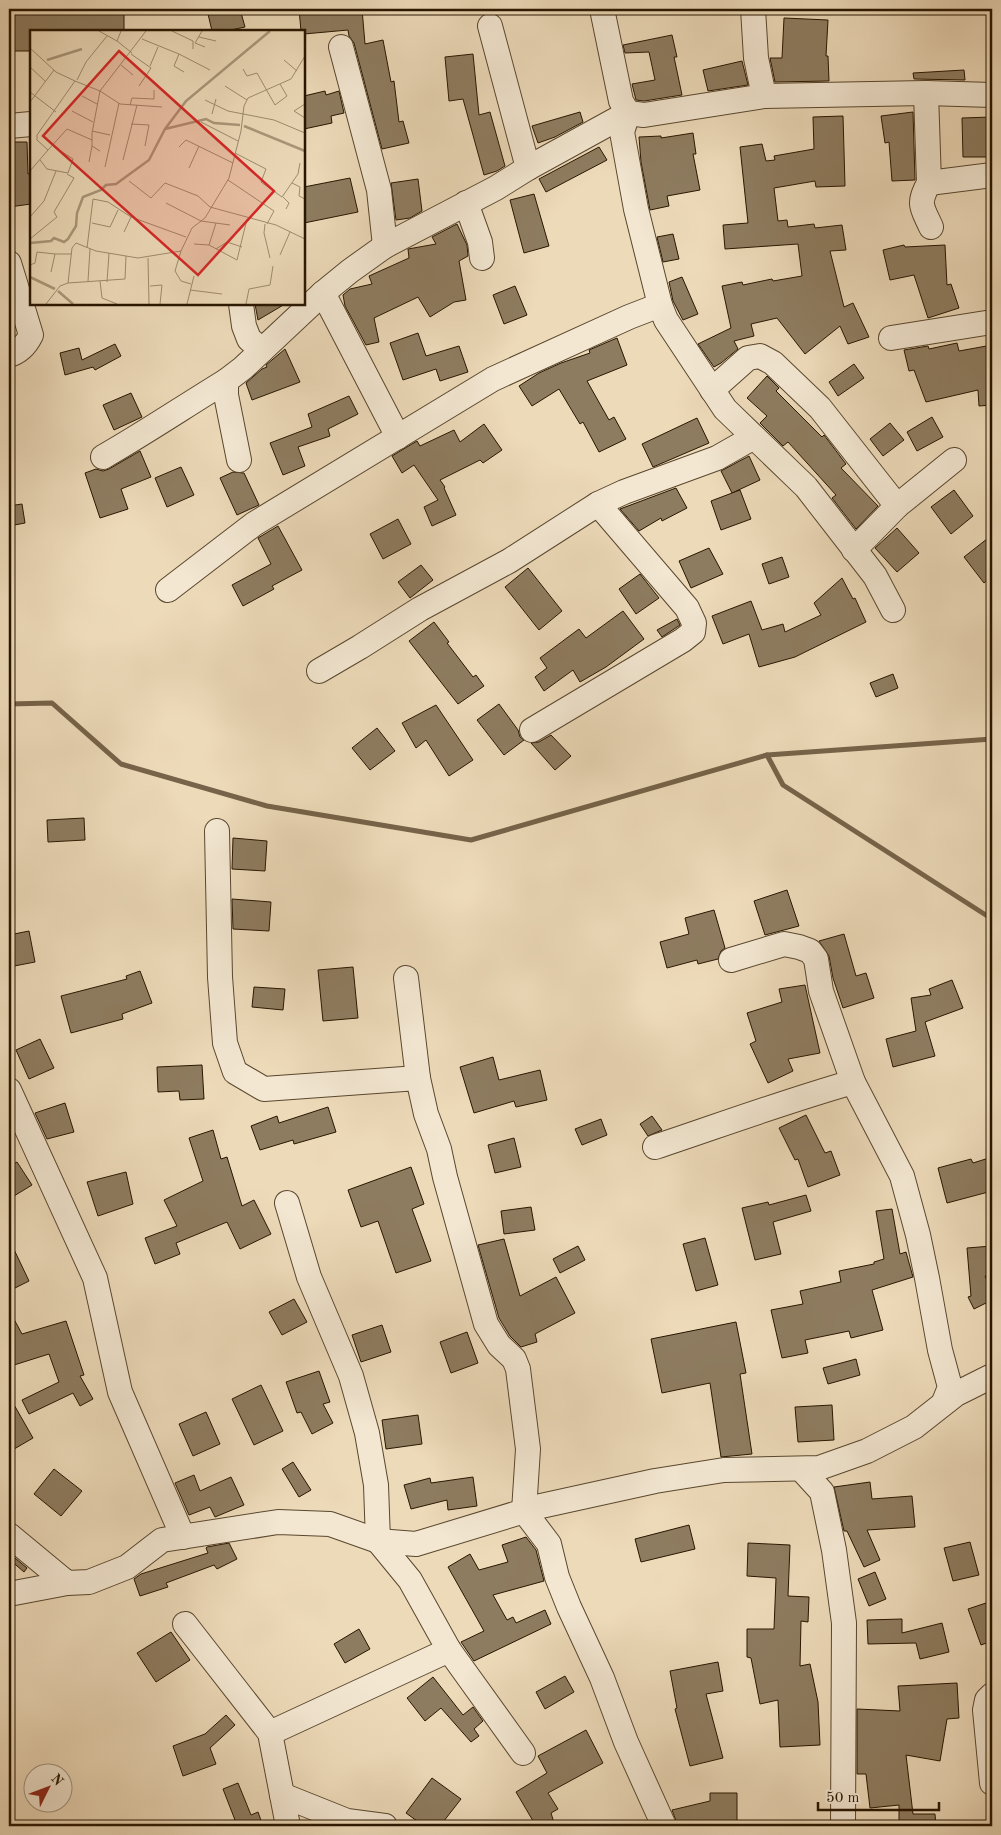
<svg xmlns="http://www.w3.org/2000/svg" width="1001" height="1835" font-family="'Old Standard TT',serif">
	<rect width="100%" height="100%" fill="#eddab9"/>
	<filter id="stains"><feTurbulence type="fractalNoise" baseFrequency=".004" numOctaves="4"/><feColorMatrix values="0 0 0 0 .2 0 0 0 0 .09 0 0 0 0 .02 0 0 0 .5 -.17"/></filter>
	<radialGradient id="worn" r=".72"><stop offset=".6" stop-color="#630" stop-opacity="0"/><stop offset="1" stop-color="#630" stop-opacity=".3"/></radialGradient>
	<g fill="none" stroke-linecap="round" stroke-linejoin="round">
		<g stroke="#766349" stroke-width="5">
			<polyline points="9,704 52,703 121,764 267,806 471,840 767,755 992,739"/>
			<polyline points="767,755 783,785 992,919"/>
		</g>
	</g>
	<g fill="#8e7c60" stroke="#281600">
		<polygon points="9,9 124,9 124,31 31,31 31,51 9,51"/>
		<polygon points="233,9 240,9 245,27 226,31 212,31 208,14"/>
		<polygon points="299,9 362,9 365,44 383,40 391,82 394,81 399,122 403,121 409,143 382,149 354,43 349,36 348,30 304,34 304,31 301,31"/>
		<polygon points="784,18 828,20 826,56 828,56 829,81 775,82 770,58 782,58"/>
		<polygon points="672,35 677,57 674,57 682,95 644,101 636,100 632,84 655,80 649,52 625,53 623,45"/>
		<polygon points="473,54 479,115 490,112 505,166 497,171 484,175 463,99 449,101 445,57"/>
		<polygon points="742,61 748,85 708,91 703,70"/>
		<polygon points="964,70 965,80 914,79 913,73"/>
		<polygon points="325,91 326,95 339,91 344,113 331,116 332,123 304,129 304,96"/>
		<polygon points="580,112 583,122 555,137 538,143 532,126"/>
		<polygon points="913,112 915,180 892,181 889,142 885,143 881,116"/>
		<polygon points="843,116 845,186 816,187 815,181 774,188 778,221 787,220 788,227 814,224 815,228 842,225 846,250 830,251 844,307 853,303 869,337 848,344 840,326 805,354 777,318 751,324 754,336 734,341 738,349 721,363 714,367 698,344 731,328 722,286 742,282 743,285 772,279 773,281 802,276 798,244 725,249 723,225 748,223 740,147 762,144 766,161 775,160 774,156 814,149 813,117"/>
		<polygon points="992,117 992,157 963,157 962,118"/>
		<polygon points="693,133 696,154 693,154 700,190 667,196 669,206 650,210 641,162 639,137 661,136 661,138"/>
		<polygon points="9,142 27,142 28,174 30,173 31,183 31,204 9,207"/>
		<polygon points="599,147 607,160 546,192 539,179"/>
		<polygon points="350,178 358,212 304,223 304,187"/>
		<polygon points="418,179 422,211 410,218 396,220 391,183"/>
		<polygon points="534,194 549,246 524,253 510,200"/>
		<polygon points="457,224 467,245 468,256 459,261 466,300 454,302 430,317 418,297 374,318 379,342 366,345 345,306 343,295 350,289 372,284 369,276 409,258 408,249 436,244 432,237"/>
		<polygon points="673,234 679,259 663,262 657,237"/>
		<polygon points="904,245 905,247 945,245 947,285 951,284 959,308 928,318 914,275 890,280 883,250"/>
		<polygon points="682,277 698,314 683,320 673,301 669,282"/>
		<polygon points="515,286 527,315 504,324 493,295"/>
		<polygon points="255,304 285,304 258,320"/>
		<polygon points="418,333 426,356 459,346 468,372 440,381 436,369 403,380 390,343"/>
		<polygon points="617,338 627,365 587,381 609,420 614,417 626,439 599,452 583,422 580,424 559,389 532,406 519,386 539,373 561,363 590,353 589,350"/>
		<polygon points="957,343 959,351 992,345 992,405 979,406 978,390 926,402 914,370 909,371 904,350 928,346 929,349"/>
		<polygon points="115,344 121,356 95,370 93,367 65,375 60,353 79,348 82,360"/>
		<polygon points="285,349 300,382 252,400 246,383 262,369 267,367 266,365"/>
		<polygon points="854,364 864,378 838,396 829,382"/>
		<polygon points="767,376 779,388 776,391 822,437 824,435 846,464 841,468 878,506 856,529 832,498 836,495 788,442 783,446 760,423 767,416 747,398"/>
		<polygon points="131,393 142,417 114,430 103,405"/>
		<polygon points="349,396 358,414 328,429 330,436 298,447 305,466 283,475 270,443 312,427 308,414"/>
		<polygon points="932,417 943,437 917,451 907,432"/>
		<polygon points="697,418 709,443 653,467 642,444"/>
		<polygon points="890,423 904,440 883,456 870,439"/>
		<polygon points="484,424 502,450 483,463 480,460 440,480 445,487 444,488 456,515 432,526 424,507 438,500 414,465 402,473 392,456 417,441 420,446 454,430 460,442"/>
		<polygon points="140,451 151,477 121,489 128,509 100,518 85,473 96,469 103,471 109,469"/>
		<polygon points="749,456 760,480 732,493 721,471"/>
		<polygon points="181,467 194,495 167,507 155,478"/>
		<polygon points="233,472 244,473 259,505 237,515 220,478"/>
		<polygon points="676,488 687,508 662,521 661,518 639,531 620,509"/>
		<polygon points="740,490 751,519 721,530 711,501"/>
		<polygon points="954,490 973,516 951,534 931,507"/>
		<polygon points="22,504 25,523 9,526 9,506"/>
		<polygon points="398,519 411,544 383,559 370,534"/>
		<polygon points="278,526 302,570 272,586 274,589 243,606 232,585 271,564 258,538"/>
		<polygon points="897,528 919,553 897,572 875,548"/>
		<polygon points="992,535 992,576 984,583 964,557"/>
		<polygon points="709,548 723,574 691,588 679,561"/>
		<polygon points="782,557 789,577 769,584 762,564"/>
		<polygon points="421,565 433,580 410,598 398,582"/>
		<polygon points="528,568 562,611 539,630 505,587"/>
		<polygon points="640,574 659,598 636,614 619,589"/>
		<polygon points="842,578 853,599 855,598 866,622 795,657 759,667 749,634 723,644 712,616 751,601 762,630 783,624 785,632 821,615 814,603"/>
		<polygon points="623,611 644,639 606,667 580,682 573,670 544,691 535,677 547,668 540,658 579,629 586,638"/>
		<polygon points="677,619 680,625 662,637 657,630"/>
		<polygon points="434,622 449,642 447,643 473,677 476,675 484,686 458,704 409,641"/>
		<polygon points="893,674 898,688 876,697 870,683"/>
		<polygon points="499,704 518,730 520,737 524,740 504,755 477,720"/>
		<polygon points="436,705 473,760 449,776 426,740 416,748 402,723"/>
		<polygon points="377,728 395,751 370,770 352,748"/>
		<polygon points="551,735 571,756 555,770 531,743 539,742"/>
		<polygon points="84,818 85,840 48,842 47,820"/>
		<polygon points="233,838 267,841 265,871 232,869"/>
		<polygon points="787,890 799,926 765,935 754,901"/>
		<polygon points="232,899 271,902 269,931 233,929"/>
		<polygon points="714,910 725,948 721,951 718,959 698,964 697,960 667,968 660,942 689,934 685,918"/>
		<polygon points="29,931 35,962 9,967 9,935"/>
		<polygon points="844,934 856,976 866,973 874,998 843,1008 833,978 829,956 819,941"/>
		<polygon points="353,967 358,1018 323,1021 318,970"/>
		<polygon points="140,971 152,1003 122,1014 123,1019 71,1033 61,996 127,979 126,976"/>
		<polygon points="952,980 963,1008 925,1022 935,1056 893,1067 886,1039 916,1031 911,998 931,995 929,989"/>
		<polygon points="805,985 820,1053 788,1059 793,1071 768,1083 750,1044 756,1041 747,1013 782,1002 779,989"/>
		<polygon points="254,987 285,989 283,1010 252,1007"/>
		<polygon points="40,1039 54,1068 29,1079 16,1050"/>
		<polygon points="493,1057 499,1080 540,1070 547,1100 516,1107 514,1101 474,1113 460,1067"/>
		<polygon points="202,1065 204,1099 180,1100 179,1091 158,1092 157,1067"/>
		<polygon points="65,1103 74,1132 47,1139 35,1113"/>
		<polygon points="328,1107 336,1132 294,1144 293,1140 260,1150 251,1126 277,1116 279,1123"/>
		<polygon points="806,1115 825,1153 831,1151 840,1175 808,1187 798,1159 795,1160 779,1128"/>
		<polygon points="652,1116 662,1130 648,1136 640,1124"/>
		<polygon points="601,1119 607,1135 582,1145 575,1129"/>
		<polygon points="213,1130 221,1159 227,1157 242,1206 254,1200 271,1234 240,1249 227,1222 176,1243 180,1254 155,1264 145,1238 177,1226 164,1200 203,1181 189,1138"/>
		<polygon points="514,1138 521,1167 495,1173 488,1145"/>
		<polygon points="992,1157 992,1191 947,1203 938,1168 971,1159 973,1163"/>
		<polygon points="17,1162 32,1185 9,1199 9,1166"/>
		<polygon points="411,1167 424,1204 412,1209 431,1261 396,1273 378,1221 361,1227 348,1190"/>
		<polygon points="126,1172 133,1204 98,1216 87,1182"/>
		<polygon points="806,1195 811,1211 773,1222 781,1254 755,1260 742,1208 768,1202 769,1205"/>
		<polygon points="531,1207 535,1230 504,1234 501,1211"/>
		<polygon points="892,1209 900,1254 906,1252 913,1277 872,1290 883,1330 851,1338 849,1331 805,1340 808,1353 782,1358 771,1310 803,1304 800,1291 841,1282 839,1271 874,1264 874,1262 884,1259 876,1211"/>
		<polygon points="705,1238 718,1285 696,1291 683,1244"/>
		<polygon points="9,1239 29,1281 9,1291"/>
		<polygon points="504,1239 520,1296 556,1277 575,1313 535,1334 537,1342 521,1347 510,1336 499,1318 478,1245"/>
		<polygon points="578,1246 585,1260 560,1273 553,1259"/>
		<polygon points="992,1246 992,1276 985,1276 992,1292 992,1300 974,1309 968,1297 971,1296 967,1248"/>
		<polygon points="294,1299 307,1322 282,1335 269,1312"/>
		<polygon points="9,1310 22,1334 66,1321 84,1375 80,1376 93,1399 80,1406 73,1393 29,1414 22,1400 59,1382 49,1354 14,1365 9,1349"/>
		<polygon points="736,1322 746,1373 740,1374 752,1454 721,1457 710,1383 662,1393 651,1339"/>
		<polygon points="382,1325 391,1352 361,1362 352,1335"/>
		<polygon points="467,1332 478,1363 451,1373 440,1342"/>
		<polygon points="856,1359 860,1375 828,1384 823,1368"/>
		<polygon points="319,1371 330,1402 323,1404 333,1423 312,1434 301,1412 297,1413 286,1382"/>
		<polygon points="261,1385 283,1431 254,1445 232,1399"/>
		<polygon points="9,1396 33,1438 9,1452"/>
		<polygon points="832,1405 834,1440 798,1442 795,1407"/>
		<polygon points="206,1412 220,1444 193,1456 179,1424"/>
		<polygon points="418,1415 422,1444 386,1449 382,1420"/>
		<polygon points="293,1462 311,1490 299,1497 282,1469"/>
		<polygon points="54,1469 82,1491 61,1516 34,1494"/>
		<polygon points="194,1475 200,1491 231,1477 244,1505 215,1517 210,1507 189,1515 175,1483"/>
		<polygon points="473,1477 477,1506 448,1510 447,1500 411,1509 404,1485 430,1478 431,1483"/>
		<polygon points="870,1482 872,1499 912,1496 915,1527 867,1530 880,1560 864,1567 847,1531 844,1531 834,1487"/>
		<polygon points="689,1525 695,1549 641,1562 635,1539"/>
		<polygon points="526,1537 536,1550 544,1581 493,1595 507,1620 513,1617 516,1623 545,1610 551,1624 474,1661 461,1642 484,1631 448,1567 470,1554 479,1570 508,1562 502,1545"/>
		<polygon points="970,1542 979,1575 953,1581 944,1548"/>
		<polygon points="229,1543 237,1559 217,1569 214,1565 166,1583 168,1587 140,1596 134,1579 141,1574 208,1553 206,1548 207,1547"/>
		<polygon points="748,1543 790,1545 788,1596 809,1597 808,1622 801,1621 800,1666 810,1664 818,1702 820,1745 780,1747 778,1700 760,1704 751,1658 747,1657 747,1629 774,1629 776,1578 747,1576"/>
		<polygon points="9,1553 27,1568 24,1572 9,1559"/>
		<polygon points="875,1572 886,1599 869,1606 858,1579"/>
		<polygon points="992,1601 992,1641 981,1645 968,1609"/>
		<polygon points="902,1619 902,1633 942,1623 949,1652 920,1659 916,1643 868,1644 867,1620"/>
		<polygon points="359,1629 370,1649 345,1663 334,1644"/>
		<polygon points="171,1632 190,1660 156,1682 137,1653"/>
		<polygon points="718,1662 723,1691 706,1694 723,1758 690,1766 675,1709 677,1708 670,1671"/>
		<polygon points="565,1676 574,1692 545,1709 536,1692"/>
		<polygon points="433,1677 463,1715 473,1707 483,1721 474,1729 479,1736 471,1742 441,1708 425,1721 407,1698"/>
		<polygon points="957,1683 959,1718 947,1719 940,1761 906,1755 913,1814 935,1814 936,1826 899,1826 899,1805 870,1808 866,1774 857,1774 857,1709 900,1711 898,1686"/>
		<polygon points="226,1715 235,1725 210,1748 216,1764 183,1776 173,1746 205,1734"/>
		<polygon points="586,1730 603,1763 548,1793 558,1809 551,1813 555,1826 536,1826 516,1792 547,1773 538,1756"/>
		<polygon points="432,1778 461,1799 440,1826 424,1826 406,1813"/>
		<polygon points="238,1783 251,1815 258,1812 263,1826 224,1826 224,1823 235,1820 223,1789"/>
		<polygon points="710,1793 737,1793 737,1826 678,1826 672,1810 710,1801"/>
	</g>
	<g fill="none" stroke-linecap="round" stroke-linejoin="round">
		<g stroke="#59472e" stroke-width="26">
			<g id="minor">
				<polyline points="602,9 621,101 628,113 644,115 764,96 926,93 992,95"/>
				<polyline points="753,9 756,58 764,96"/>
				<polyline points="490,26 528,168"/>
				<polyline points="341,47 379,190 385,246"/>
				<path d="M926,93L929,183C917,204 922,207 931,227"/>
				<polyline points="628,113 622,132 636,209 660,305 666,320 725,409 806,487 875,576 893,610"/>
				<polyline points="9,126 31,124"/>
				<polyline points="929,183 992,175"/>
				<polyline points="466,203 480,242 482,258"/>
				<path d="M9,263L31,335C26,345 20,352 9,355"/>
				<polyline points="323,293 398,437"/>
				<polyline points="241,304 244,326 249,339 262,350"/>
				<polyline points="891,338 992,322"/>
				<polyline points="712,390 748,358 760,356 773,363 820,408 897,506 954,460"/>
				<path d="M103,457C145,433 185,406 226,381"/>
				<polyline points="239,460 226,395 226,381 243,368 323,293 350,271 385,246 496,188 528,168 628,113"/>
				<polyline points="854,550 897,506"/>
				<polyline points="168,590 254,524 493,379 629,317 660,305"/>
				<polyline points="319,671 360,647 420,609 509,561 598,504 624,492 717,458 754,437"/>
				<polyline points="532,730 683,640 693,632 694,623 687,608 598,504"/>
				<polyline points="217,831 220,977 225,1043 235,1072 264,1089 418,1078 426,1114 439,1149 445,1177 486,1324 499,1345 514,1359 518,1369 528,1449 524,1511 549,1544 557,1577 569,1607 602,1678 626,1742 664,1826"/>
				<polyline points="731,960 784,944 799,947 810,951 816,959 821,991 853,1082 902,1176 918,1235 927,1278 940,1350 950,1387 944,1402"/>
				<polyline points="406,978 418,1078"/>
				<polyline points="9,1090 95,1278 120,1392 183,1537"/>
				<path d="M655,1147C721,1125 786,1101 853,1082"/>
				<polyline points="287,1203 309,1277 351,1376 367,1433 376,1485 378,1541 410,1580 449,1650 523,1753"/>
				<polyline points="801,1469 822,1492 834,1550 844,1623 843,1826"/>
				<polyline points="9,1535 67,1583 89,1582 127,1567 162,1540 278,1522 330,1524 378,1541 416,1544 541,1506 655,1481 724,1470 819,1468 867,1451 914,1427 956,1394 992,1376"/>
				<polyline points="9,1594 67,1583"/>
				<polyline points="185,1624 270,1733 288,1826"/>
				<polyline points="992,1695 987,1700 985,1710 992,1783"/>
				<polyline points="270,1733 449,1650"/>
				<polyline points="282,1795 347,1821 385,1826"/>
			</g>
		</g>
		<use href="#minor" stroke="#f3e7d2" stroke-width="24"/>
	</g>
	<g transform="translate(30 30)">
		<rect width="275" height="275" fill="#eddab9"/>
		<path fill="none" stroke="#aa977a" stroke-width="2.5" d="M17,30L52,19M214,96L275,121M135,99L176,89L184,93L210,95M0,213L21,211L24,208L34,212L38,209L46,196L47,183L53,167L71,160L76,155L86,154L119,130L135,99L156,71L240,1M0,247L25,259M28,261L43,274"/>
		<path fill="none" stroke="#9e8c6f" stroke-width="1" d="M69,1L87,11M91,1L87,11L102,23M142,1L163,11V19M172,1L165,13L175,17M169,7L186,11M112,9L149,24L144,36L154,42M0,18L26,42L45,51M101,24L121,38L109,56M149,24L180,40M254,30L267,41M91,35L103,45M120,36L128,17M0,37L15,51M213,39L217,46L227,43L245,75L257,66L250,54M47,50L56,32L77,6M195,56L217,70M0,62L26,82M52,66L67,74M175,70L198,81L244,90L275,103M0,72L24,40M275,74L264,81L275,88M100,75L102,68L124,69V60M42,81L63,92M182,84L186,69M171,92L208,111M101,94L119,95L115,116M62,101L80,105M149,117L156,110L203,133M18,120L37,99L62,110M70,121L62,116V103L70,61L90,74L132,77M205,123L236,139L231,152L252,167L268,144L270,133M10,130L17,139L38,143L43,129L23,116M93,130L107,75M59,132L62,116M75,137L89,73M159,138L169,116M0,141L18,120L7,110V105L45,51L70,61L116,1M198,150L244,181L237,194M99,151L121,168L135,153L168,166L180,177L246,195L275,209M262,153L270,157L269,166L275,169M253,167L259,173L256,179M136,173L171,191L200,195M0,187L14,171L26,141M62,193L80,197L88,180M235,194L234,203L240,228M94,202L101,187M0,209L27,187L24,182L44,148L37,144M164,214L179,215L207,230L217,189M179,215L186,193M57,218L63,169L78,172L101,187L156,207M186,219L197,212L212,217M151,221L145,241L151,251L161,254M250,225L260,202M118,228L119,274M0,235L5,233L7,222L25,224M21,242L25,224H41M58,251L60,219M70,251L72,268L87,274M77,252L79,223M38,253L95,249L96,226M120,256L132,255L130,274M160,260L192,264M16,274L30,256L38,253L42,218L46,213L66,221L108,228L151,221L162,198L175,188L199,148L211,101L214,76L218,68L261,49L275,26M157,274L164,246M216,274L219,259L240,255L243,236"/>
		<path fill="#d62828" fill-opacity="0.15" stroke="#d62828" stroke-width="2.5" d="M89,21L244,161L168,245L13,106Z"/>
		<rect width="275" height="275" fill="none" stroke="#281600" stroke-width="2.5"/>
	</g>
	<rect width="1001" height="1835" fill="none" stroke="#eddab9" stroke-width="30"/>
	<rect x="10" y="10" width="981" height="1815" fill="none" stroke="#281600" stroke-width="2.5"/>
	<rect x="15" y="15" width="971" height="1805" fill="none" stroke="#281600"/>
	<g transform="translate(48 1788) rotate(48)"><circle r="24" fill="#f3e7d2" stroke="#a2937e"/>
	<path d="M0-4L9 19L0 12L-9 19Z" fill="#8f2418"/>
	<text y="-8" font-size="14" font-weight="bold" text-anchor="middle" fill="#281600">N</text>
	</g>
	<path d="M818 1802v8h121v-8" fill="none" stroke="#281600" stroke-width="2.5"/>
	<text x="826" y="1802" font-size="15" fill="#281600" stroke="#f3e7d2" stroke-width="4" paint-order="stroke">50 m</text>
	<rect width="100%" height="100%" filter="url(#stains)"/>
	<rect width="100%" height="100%" fill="url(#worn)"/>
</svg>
